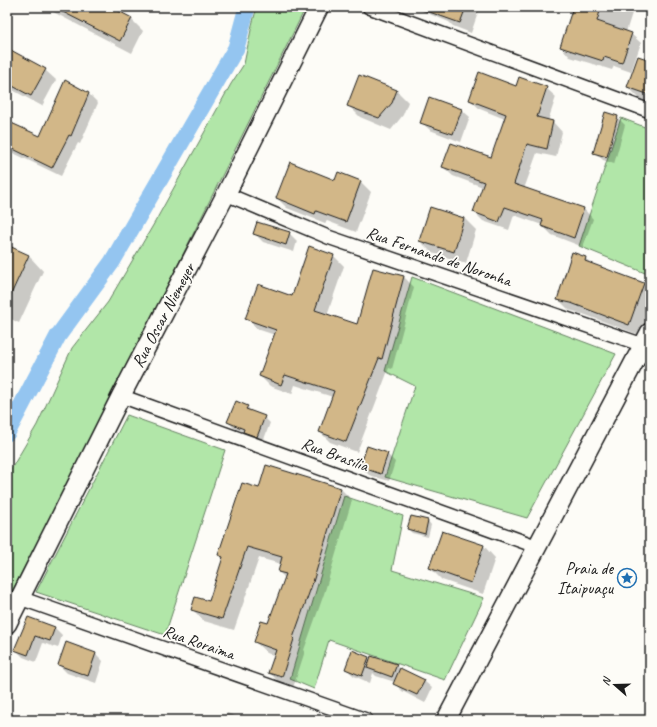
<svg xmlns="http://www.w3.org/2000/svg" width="657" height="727" font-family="Caveat,sans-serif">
	<rect width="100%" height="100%" fill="#fdfcf7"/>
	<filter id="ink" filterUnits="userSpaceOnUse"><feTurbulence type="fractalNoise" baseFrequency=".025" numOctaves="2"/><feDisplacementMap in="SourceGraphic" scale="8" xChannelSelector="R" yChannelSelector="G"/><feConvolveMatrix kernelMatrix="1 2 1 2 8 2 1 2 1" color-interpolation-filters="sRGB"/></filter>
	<g filter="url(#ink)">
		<g fill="#b1e6a8" stroke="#668162">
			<polygon points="257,7 302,7 303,13 116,389 7,601 7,476 37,425 72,348 108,302 155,222 231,84 244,64 252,25"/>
			<polygon points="621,118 650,129 650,275 579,246"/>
			<polygon points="412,277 616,354 527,518 385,477 415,386 385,371"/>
			<polygon points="127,415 225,450 165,635 36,592"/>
			<polygon points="344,496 403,516 392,570 484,598 445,680 329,640 314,689 290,679"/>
		</g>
		<g fill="#0003">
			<polygon points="49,7 108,7 131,19 143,31 132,53 55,13"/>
			<polygon points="412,7 480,7 471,33 453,26 449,22"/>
			<polygon points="574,7 585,7 597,11 598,7 634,7 626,32 631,34 641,43 631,72 614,66 612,70 570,57 561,47"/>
			<polygon points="638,7 650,7 650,11"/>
			<polygon points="7,49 45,70 56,80 42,106 7,87"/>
			<polygon points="650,61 650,102 640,99 628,87"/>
			<polygon points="65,81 89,94 98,103 80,144 78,143 61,176 7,150 7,122 40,138"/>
			<polygon points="516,87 546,88 556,97 548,121 553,122 562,132 556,157 537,153 524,189 584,209 593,219 583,247 552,235 542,225 514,215 509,230 483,221 474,212 483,187 453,176 443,167 492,159 505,119 480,109 470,100"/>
			<polygon points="396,90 408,102 403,115 391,130 360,117 348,105"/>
			<polygon points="430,98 462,110 470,117 461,142 430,130 422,123"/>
			<polygon points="617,117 625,125 614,164 603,160 595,153"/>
			<polygon points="336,181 361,182 371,192 356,232 327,221 325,223 287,208 277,198"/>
			<polygon points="464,218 476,230 466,263 432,253 420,241"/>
			<polygon points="289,233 297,241 294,252 263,242 255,234"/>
			<polygon points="7,246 29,256 43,271 19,323 7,317"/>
			<polygon points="333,255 344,266 327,315 358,325 404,277 414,287 392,369 389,368 357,452 330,442 320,432 333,397 295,385 292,394 270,386 260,376 275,335 257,329 247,318 293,297"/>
			<polygon points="585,258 593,265 644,284 650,290 650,308 640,335 583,314 569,310 558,299"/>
			<polygon points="247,407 254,413 264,417 270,423 263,442 250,437 245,432 234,428 228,422"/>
			<polygon points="387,454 395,462 389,481 369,475 361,467"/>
			<polygon points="267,467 341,489 352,500 324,594 304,650 305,651 293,688 281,684 270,673 275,656 267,653 255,642 269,624 286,579 279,572 281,564 259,558 234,630 204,621 192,609 210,602 223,559 219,555 260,489"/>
			<polygon points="428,521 431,525 428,537 412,533 408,529"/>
			<polygon points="443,532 484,546 495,558 483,594 442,580 430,568"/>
			<polygon points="28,618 54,627 62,635 58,648 43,643 36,662 23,657 15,649"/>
			<polygon points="95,653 103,661 96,683 67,673 59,665"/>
			<polygon points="368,658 371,660 396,665 401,670 424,681 432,688 425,703 402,691 394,683 395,682 376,676 373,673 370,683 354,676 346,669"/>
			<polygon points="227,713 246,720 224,720"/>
			<polygon points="7,714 21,720 7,720"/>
		</g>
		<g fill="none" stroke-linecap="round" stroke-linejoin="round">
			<polyline stroke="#94c5f0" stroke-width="17" points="7,433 58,336 112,262 236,48 247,7"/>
		</g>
		<g fill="#d2b788" stroke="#1c1c1c">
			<polygon points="53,7 111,7 132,18 120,41"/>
			<polygon points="421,7 466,7 460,23 421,9"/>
			<polygon points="573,7 589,7 600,11 597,21 632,33 622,63 604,57 603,61 560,47"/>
			<polygon points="7,48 46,69 31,96 7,83"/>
			<polygon points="638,56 650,60 650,95 627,87"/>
			<polygon points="479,72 516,86 519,77 547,87 537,117 553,121 547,149 527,144 514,184 584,208 574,238 541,226 543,220 505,207 499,222 473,212 484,182 442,167 451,143 491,157 506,114 469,100"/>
			<polygon points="359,75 397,90 392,103 379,118 347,106"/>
			<polygon points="65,80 89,93 71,136 69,135 52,168 7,146 7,121 40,136"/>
			<polygon points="429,97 462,109 453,134 420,123"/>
			<polygon points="605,112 618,116 607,157 593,153"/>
			<polygon points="290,162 335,180 338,172 361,181 346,222 316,211 315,214 276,198"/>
			<polygon points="430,207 464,218 454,252 419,241"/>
			<polygon points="257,222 290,232 286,245 253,234"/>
			<polygon points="7,245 29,255 7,303"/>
			<polygon points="309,246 334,255 315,310 357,324 373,268 404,276 382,359 379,358 346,442 319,432 334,391 285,375 281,385 259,376 276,330 245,319 258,284 292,296"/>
			<polygon points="572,252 586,257 585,261 644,283 629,325 571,303 557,300"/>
			<polygon points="236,401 248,406 246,409 265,416 257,437 243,432 244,429 227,422"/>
			<polygon points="367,446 388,453 381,474 360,467"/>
			<polygon points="266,465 341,488 313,582 293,638 294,639 282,677 268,673 276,650 254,642 261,621 268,623 286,574 278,572 282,557 247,547 222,619 191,610 195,597 209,601 223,557 218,555 242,483 259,488"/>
			<polygon points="411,516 428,520 425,534 407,529"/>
			<polygon points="442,531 484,545 471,583 429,568"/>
			<polygon points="28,617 55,627 50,641 35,636 28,655 14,650"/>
			<polygon points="66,642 96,653 88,676 58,665"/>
			<polygon points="352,650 369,657 362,676 345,669"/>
			<polygon points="371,656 397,664 392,677 367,668"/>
			<polygon points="400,668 425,680 417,695 393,684"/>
		</g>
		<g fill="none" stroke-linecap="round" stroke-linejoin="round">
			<g stroke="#1c1c1c" stroke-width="16">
				<g id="street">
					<polyline points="369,7 650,111"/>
					<polyline points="226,194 328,237 643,345"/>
					<polyline points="121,396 538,547"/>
					<polyline points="20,598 366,720"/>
				</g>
			</g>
			<g stroke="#1c1c1c" stroke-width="21">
				<g id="secondary">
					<polyline points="7,624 121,396 226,194 319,7"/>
					<polyline points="446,720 650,332"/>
				</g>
			</g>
			<use href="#street" stroke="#fdfcf7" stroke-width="13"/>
			<use href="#secondary" stroke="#fdfcf7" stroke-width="18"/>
		</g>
	</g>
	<defs>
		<g id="sight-ring" transform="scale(1)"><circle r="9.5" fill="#fdfcf7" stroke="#1f6fb2" stroke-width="1.5"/><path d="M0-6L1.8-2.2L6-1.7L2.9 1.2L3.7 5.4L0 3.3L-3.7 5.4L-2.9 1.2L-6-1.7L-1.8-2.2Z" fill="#1f6fb2"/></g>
	</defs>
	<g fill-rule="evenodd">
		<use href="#sight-ring" x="627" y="578"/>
	</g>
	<g text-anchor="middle" stroke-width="3.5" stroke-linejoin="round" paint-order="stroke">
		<g font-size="17" fill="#1c1c1c" stroke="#fdfcf7">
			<text transform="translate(439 256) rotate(19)" y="6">Rua Fernando de Noronha</text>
			<text transform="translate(163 315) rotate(-62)" y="6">Rua Oscar Niemeyer</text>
			<text transform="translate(335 454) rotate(20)" y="6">Rua Brasília</text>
			<text transform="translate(199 642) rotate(19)" y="6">Rua Roraima</text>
		</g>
		<g font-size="17" fill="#1c1c1c" stroke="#fdfcf7" text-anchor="end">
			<text x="613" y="574">Praia de<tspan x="613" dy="20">Itaipuaçu</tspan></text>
		</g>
	</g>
	<rect width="657" height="727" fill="none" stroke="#fdfcf7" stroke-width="24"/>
	<rect x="12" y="12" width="633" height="703" fill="none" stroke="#1c1c1c" stroke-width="1.5" filter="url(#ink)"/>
	<g transform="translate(615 685) rotate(290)" stroke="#fdfcf7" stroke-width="3" paint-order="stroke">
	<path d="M0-3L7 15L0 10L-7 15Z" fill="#1c1c1c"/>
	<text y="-6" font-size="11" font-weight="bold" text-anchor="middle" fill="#1c1c1c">N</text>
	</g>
</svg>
